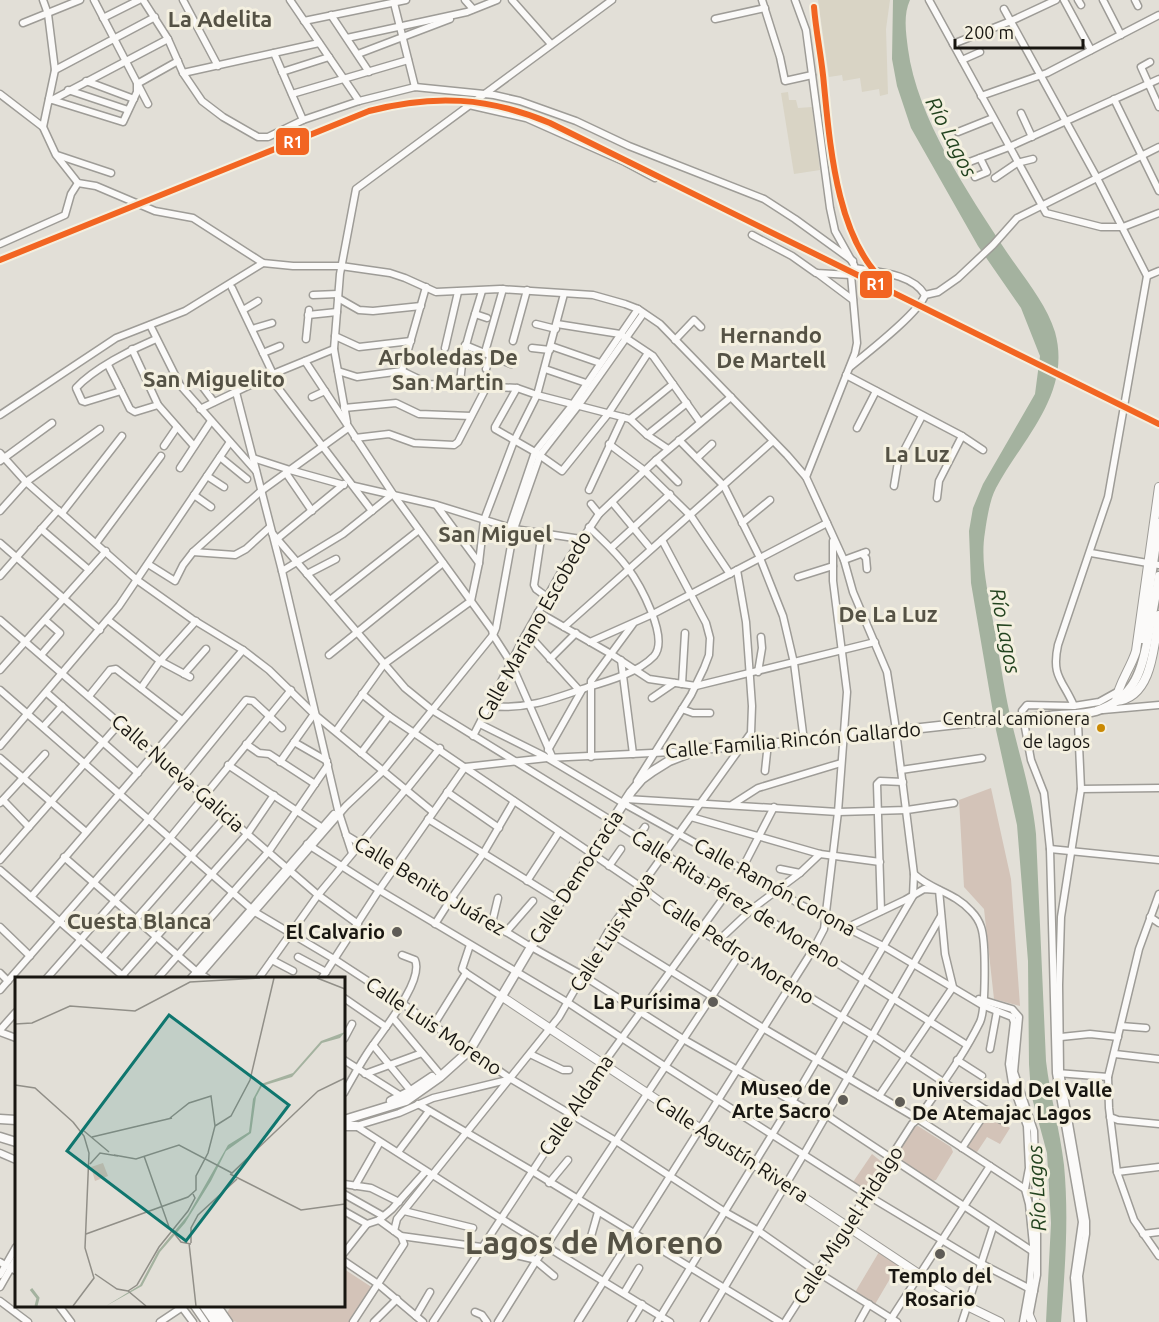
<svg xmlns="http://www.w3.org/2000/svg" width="1159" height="1322" font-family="Ubuntu,sans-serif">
	<rect width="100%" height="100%" fill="#e2dfd7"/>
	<g fill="#d9d4c5">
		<polygon points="818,0 890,0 886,29 888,94 880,96 879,89 862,92 860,78 843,81 842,75 829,77"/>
		<polygon points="788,92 789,100 796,100 798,108 812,107 820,170 794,174 781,93"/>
	</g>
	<g fill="#d3c3b8">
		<polygon points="991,788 1011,879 1020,1006 994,999 984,909 964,887 959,800"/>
		<polygon points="988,1113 1010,1128 1000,1144 987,1137 975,1155 964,1148"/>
		<polygon points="918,1126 951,1147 953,1152 936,1180 930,1182 897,1161 895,1156 913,1127"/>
		<polygon points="872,1154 883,1163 865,1190 853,1182"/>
		<polygon points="879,1252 906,1270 899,1281 891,1277 874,1306 854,1294"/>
		<polygon points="344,1269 373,1288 351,1322 237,1322 231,1321 227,1313 231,1306 344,1306"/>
	</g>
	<path fill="#a4b29f" d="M893,0H910C903,15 906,33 908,49C917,118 968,193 1006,251C1023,276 1046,303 1055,332C1072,393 1023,438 996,488C990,499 987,518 985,532C980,562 988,591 993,621C999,652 1003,684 1010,715C1019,755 1032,793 1036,834L1046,1061C1050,1096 1060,1130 1064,1165C1069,1218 1065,1269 1061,1322H1046L1051,1223L1047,1153L1031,1094L1029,1064L1028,961L1017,825L996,730L971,583L969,531L973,508L983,484L1035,394L1040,356L1021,308L978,246L911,128L897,86L892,59Z"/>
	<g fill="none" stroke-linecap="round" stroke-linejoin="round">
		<g stroke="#9e9c97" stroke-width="9">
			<g id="minor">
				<polyline points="43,0 48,14 55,70 43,127 56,155 78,183 96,186 155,211 193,218 263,263 293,266 341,266 390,273 405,278 436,292 500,289 593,295 625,304 638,309 660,324 787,455 806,477 844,560 853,592 887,672 895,723 914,874 913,896 792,1102 657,1322"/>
				<polyline points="94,0 148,104"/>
				<polyline points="143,0 168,39 183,73 202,101 223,117 258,137 268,137 303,120 359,101 415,87 494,95 520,101 576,121 629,146 764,199 795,219 853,261"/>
				<polyline points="183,0 218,66"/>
				<polyline points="290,0 359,101"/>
				<polyline points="465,0 473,9"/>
				<polyline points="512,0 551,44"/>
				<polyline points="762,0 780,57 785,81 812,75"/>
				<polyline points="795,0 806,30 830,208 835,231 854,265 851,275 857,343 855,353 806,477"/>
				<polyline points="929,0 1046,213 1101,227 1123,227 1159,213"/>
				<polyline points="1064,0 1091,50"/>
				<polyline points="1078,0 1081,5"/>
				<polyline points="1103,0 1121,35"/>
				<polyline points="1135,0 1138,6"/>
				<polyline points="394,3 415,87"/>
				<path d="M1004,9L1097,178L1147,276L1108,497L1058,645C1051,677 1063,680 1074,706"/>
				<polyline points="331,15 369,72"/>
				<polyline points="103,18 139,0"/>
				<polyline points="715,19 765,8"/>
				<polyline points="304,21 406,0"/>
				<polyline points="23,23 80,0"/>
				<polyline points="347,38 467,12 497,0"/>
				<polyline points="953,44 1011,21 1056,0"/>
				<polyline points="274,53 303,120"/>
				<polyline points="358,54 450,19"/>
				<polyline points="962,60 980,52"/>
				<polyline points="1150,62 1141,67 1159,107"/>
				<polyline points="55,70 155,17"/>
				<polyline points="282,72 329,57"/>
				<polyline points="183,73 319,43"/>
				<polyline points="86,81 134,99"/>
				<polyline points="68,90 128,110"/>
				<polyline points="0,94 43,127"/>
				<polyline points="292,94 408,60"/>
				<polyline points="981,96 1047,73 1159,15"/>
				<polyline points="49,99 123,122 137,92 137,84 178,61"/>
				<polyline points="1114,99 1159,191"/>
				<polyline points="52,100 168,39"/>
				<polyline points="469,105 526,118 625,162 655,178"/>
				<polyline points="1021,113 1032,137"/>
				<polyline points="958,132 993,118"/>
				<polyline points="57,155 111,173"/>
				<polyline points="964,164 1009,147 1159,79"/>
				<polyline points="975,177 987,172 980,158"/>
				<polyline points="995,178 1017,163 1033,159"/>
				<polyline points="752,235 792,256 816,273 851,275"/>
				<polyline points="0,244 65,215 71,194 78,183"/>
				<path d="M854,268C877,272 912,273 925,295"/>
				<polyline points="817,273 853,300"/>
				<polyline points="1147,276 1159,271"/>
				<polyline points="232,288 273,374"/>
				<polyline points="313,295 338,294"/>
				<polyline points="925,295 938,292 958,278 993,245 1017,218 1159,147"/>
				<polyline points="338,298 359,310 373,311 421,306"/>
				<polyline points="243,310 258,301"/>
				<polyline points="475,314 487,318"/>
				<polyline points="308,315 337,312"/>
				<polyline points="536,324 556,329"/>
				<polyline points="557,324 620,334 653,356 700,422"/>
				<polyline points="150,325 180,385 256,471"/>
				<polyline points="252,329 272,323"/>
				<polyline points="335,336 359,347 411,341"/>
				<polyline points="306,339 309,310"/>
				<polyline points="675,340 694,320 701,327"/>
				<polyline points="513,341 527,290"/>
				<polyline points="465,345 511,364"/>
				<polyline points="551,346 600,363"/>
				<polyline points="445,348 458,292"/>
				<polyline points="532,348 550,350"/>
				<polyline points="132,349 158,405 194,446"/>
				<polyline points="485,352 503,289"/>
				<polyline points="263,353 280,346"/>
				<polyline points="305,361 393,494 492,630 493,635 511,663 554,761"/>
				<polyline points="108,365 130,409 135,412 158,405"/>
				<path d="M850,367C867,353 919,313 925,295"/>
				<polyline points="486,369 491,354"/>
				<polyline points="545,369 586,383"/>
				<polyline points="338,371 357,377 402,371 429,384 517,388 537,395 630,419 647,435 668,449"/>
				<polyline points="402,371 426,287"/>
				<polyline points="846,375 962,436 983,450"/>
				<polyline points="269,376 372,511"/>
				<polyline points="202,386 214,402"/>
				<path d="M460,386C461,353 473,322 482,291"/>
				<polyline points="517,388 495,427 495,429 535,452 562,471 608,414 648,353"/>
				<path d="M121,391L85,402L82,401L76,388C93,369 132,349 156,339"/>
				<polyline points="236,392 282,571 338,810 352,853"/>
				<polyline points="312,397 325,391"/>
				<polyline points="344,408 396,403 419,414 471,416"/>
				<polyline points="200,409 273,374 334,349"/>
				<polyline points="0,415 116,338 185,311 263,263"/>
				<polyline points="630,419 673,384"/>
				<polyline points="347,422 334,349 340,274 356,189 612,0"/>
				<polyline points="857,428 876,391"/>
				<polyline points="647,435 687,403"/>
				<polyline points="355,438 389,434 414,443 454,445 458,442 487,386"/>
				<polyline points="679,440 724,486 760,558 783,616 794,663 804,741"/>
				<polyline points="609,444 645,471 691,516 730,574"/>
				<polyline points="164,446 177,427"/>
				<polyline points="0,453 26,482 137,580 192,619 243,650 269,670 314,714 433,812"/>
				<polyline points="220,457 247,479"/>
				<polyline points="253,458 290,470 344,485"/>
				<polyline points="697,458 712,444"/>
				<polyline points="656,460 678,482"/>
				<polyline points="0,461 52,423"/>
				<polyline points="180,468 211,421"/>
				<polyline points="286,473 312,511"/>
				<polyline points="207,476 224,487"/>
				<polyline points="354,486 437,505 514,529 581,539"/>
				<polyline points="894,486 898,462 922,416"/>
				<polyline points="589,490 623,417"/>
				<polyline points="194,495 211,507"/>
				<polyline points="937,498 939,481 962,436"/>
				<polyline points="612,502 651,549"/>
				<polyline points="591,504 599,514"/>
				<polyline points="437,506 479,563"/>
				<polyline points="0,511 26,482 100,429"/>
				<polyline points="62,513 122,436"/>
				<polyline points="742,523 770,500"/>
				<polyline points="510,526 535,452 573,404 638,309"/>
				<polyline points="41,529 89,570"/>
				<polyline points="542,532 534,585 536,589 547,597"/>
				<polyline points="272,533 405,688 432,710 612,821 967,1045"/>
				<polyline points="277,539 344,484"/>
				<polyline points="97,542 161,456"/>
				<polyline points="0,543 100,630"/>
				<polyline points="611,548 670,494"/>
				<polyline points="193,552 235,555 246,549 270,527"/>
				<polyline points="1091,553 1159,565"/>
				<polyline points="862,554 866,558 867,569"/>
				<polyline points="844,560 866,552"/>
				<polyline points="148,564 175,581 183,565 193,552 261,491 348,428"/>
				<polyline points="282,571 343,534 393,494"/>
				<polyline points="307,574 336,559"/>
				<polyline points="0,576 58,510"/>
				<polyline points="798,577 833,566"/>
				<polyline points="330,600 419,530"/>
				<polyline points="538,612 611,654 649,679 696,686 875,642"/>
				<polyline points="0,620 318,895 358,924"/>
				<polyline points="108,620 160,661 190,677"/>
				<polyline points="564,627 773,441"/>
				<polyline points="527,633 579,690"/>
				<polyline points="590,642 653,614 827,523"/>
				<polyline points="41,655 60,633 45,620"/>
				<polyline points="329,655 443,563"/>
				<polyline points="550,659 576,633"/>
				<polyline points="621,660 633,754"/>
				<polyline points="0,670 106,551"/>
				<polyline points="758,672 762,648 761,637"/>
				<polyline points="184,674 206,649"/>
				<polyline points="682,684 685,633"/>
				<polyline points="141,688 160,661 196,621"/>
				<polyline points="0,690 255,912 334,959 403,1004 511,1079 616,1141 725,1212 757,1230 817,1272 897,1322"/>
				<polyline points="47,693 138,773"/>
				<polyline points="362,694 389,716 641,887 699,930 872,1035 1001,1120"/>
				<polyline points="89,696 110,670 116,669 182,720"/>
				<polyline points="652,698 674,683"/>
				<path d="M490,706C526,710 554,699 588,687C609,681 639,672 654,656C670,638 639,583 627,567C616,552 602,540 589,527"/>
				<polyline points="682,709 693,713 710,713"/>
				<polyline points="1103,710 1159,705"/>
				<polyline points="480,724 544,756 623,803 742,869 801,905 883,946 982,1005 1012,1017 1014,1022 1009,1064 1012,1083 1027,1126 1029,1168 1025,1189 1029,1204 1033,1245 1030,1283 1023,1322"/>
				<polyline points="43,727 62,706"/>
				<polyline points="336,731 384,664 471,601 479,563 484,520 514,441 537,395 564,294"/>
				<polyline points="473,736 523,639 568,560 599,514 656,460 731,397"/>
				<polyline points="294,742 327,761"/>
				<polyline points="246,744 259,753 269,754 315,784"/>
				<polyline points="0,746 119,606 230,442"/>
				<polyline points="548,750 582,690"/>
				<polyline points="361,753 389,716"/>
				<polyline points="591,757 591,681 633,624"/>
				<polyline points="0,758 86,832"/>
				<polyline points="280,762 314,714"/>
				<polyline points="228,765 321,827"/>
				<polyline points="901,770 982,758"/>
				<polyline points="765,771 768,743"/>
				<polyline points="637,781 691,695 704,668 709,655 710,638 706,623 662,540"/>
				<polyline points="407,789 440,748"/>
				<polyline points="1081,789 1159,788"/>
				<polyline points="447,792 499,828"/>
				<polyline points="626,799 838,812 907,810 954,803"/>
				<polyline points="3,800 29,827"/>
				<polyline points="0,803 45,754"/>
				<polyline points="733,804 758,788 841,763"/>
				<polyline points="691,817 820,854 880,862"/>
				<polyline points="428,819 554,897"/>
				<polyline points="346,835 526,944 582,975 683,1039 823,1119"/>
				<polyline points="638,837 645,827"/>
				<polyline points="307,844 379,890 567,1002 666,1067 867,1195 980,1263 1034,1291"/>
				<polyline points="1050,849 1159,860"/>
				<polyline points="64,857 197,972 207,978"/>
				<polyline points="0,860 120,723"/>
				<polyline points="609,866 621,849"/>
				<polyline points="742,869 774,807"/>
				<polyline points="780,869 800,873"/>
				<polyline points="0,870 125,978"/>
				<polyline points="527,881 559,832"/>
				<polyline points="1159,894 1139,949 1108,1077 1109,1108 1117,1172 1134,1220 1159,1256"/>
				<polyline points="31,897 243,650"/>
				<polyline points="881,911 877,784 880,781 903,782"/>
				<polyline points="1150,917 1159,923"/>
				<polyline points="492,923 498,898"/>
				<polyline points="435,924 451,899 483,854 514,801"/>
				<polyline points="0,927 30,956"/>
				<polyline points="846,928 905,900 924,889 938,890"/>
				<polyline points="506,932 533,901"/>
				<polyline points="608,932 763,1028 918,1119 1025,1189"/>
				<polyline points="718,941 752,909 800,873 820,854"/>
				<polyline points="298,957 326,972"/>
				<polyline points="102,958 227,815"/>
				<polyline points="272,960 293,971"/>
				<polyline points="0,973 8,981"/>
				<polyline points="466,973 501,996"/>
				<polyline points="466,973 462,969 470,945"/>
				<polyline points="47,978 170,838 291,690"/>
				<polyline points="120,978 248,833 274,795"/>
				<polyline points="158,978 269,851 328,765"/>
				<polyline points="191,978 334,814"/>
				<polyline points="197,978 346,806 383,771 493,635 496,628 514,529 540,455 578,406 643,314"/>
				<polyline points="259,978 318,895 406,789"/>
				<polyline points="322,978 379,890 465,767 547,758 673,752 684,754"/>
				<polyline points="0,990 149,819 246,700 253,701 282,728"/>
				<polyline points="344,998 386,1027"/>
				<polyline points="979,999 1012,1009 1019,1017 1014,1072 1034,1131 1037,1235 1037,1275 1029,1317"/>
				<polyline points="393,1018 438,1072"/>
				<polyline points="433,1026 466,973"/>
				<polyline points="1121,1026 1146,1028"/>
				<polyline points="0,1030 16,1012"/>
				<polyline points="0,1032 16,1038"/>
				<polyline points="1061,1037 1090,1034 1118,1037"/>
				<polyline points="344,1039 352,1024"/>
				<polyline points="373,1045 411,1091"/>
				<polyline points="990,1049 997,1011"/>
				<polyline points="530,1054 563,1070 569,1070"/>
				<polyline points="1115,1054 1159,1059"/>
				<polyline points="344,1060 401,1096"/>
				<polyline points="957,1060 982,1076"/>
				<polyline points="1057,1073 1108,1077"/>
				<polyline points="365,1074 422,1053"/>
				<path d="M344,1093C353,1077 362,1060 373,1045C384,1029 424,980 415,960L402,955"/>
				<polyline points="879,1096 953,987 945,954 939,890"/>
				<polyline points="418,1104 532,1171 780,1322"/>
				<polyline points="826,1115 1035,1253"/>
				<polyline points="1110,1117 1118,1120 1159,1124"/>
				<polyline points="356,1126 500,1218 670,1322"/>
				<polyline points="356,1126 399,1113 433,1098 511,1079"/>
				<polyline points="962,1148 987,1110"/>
				<polyline points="398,1152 429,1111"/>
				<polyline points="0,1153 16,1160"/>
				<polyline points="1117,1172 1159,1167"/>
				<polyline points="549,1183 568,1160"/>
				<polyline points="344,1184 371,1188 399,1202"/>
				<polyline points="355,1186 380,1142"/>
				<polyline points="344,1194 383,1216"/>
				<polyline points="344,1211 367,1224"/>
				<polyline points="404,1211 473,1228"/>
				<polyline points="379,1220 401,1236 481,1247 537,1260"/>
				<polyline points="394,1231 397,1219 559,1017 608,932 751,733 752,706 746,622 737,570"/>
				<polyline points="1143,1234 1159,1232"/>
				<polyline points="590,1240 598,1212"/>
				<polyline points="344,1253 367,1224 379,1220 392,1209 425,1172"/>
				<polyline points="344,1261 378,1284 423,1322"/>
				<polyline points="536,1261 554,1276"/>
				<polyline points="0,1262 16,1271"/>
				<polyline points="0,1275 16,1247"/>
				<polyline points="0,1287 16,1259"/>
				<polyline points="624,1293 639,1268"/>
				<polyline points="0,1301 28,1322"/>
				<polyline points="59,1306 71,1322"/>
				<polyline points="181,1306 193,1322"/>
				<polyline points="194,1306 205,1322"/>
				<polyline points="218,1306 229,1322"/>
				<polyline points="475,1312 482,1315 487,1322"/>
				<polyline points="416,1316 430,1292"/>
				<polyline points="160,1322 184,1306"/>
				<polyline points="353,1322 404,1244 401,1236"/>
				<polyline points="374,1322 397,1299"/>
				<polyline points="433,1322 603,1064 727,893"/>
				<polyline points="498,1322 536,1261 740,954"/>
				<polyline points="578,1322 814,948 824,929 838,812 847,692 833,581 833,541"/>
				<polyline points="631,1322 642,1304"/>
				<polyline points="704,1322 804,1154 941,916"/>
				<path d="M785,1322L912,1124L918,1119C939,1088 963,1057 980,1022C986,1009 986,941 981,927C979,921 975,915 971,911C954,892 933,891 914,874"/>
				<polyline points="859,1322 869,1304"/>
				<polyline points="889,1322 990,1166"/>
				<polyline points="962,1322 993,1227"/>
				<polyline points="1078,1322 1074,1278 1082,1222 1056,1073 1050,849 1044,793 1031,760 1022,711 1027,705 1074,706 1099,702 1117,692"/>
				<polyline points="1083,1322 1079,1276 1086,1234 1086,1221 1060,1072 1059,985 1061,917 1081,789 1078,723 1087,714"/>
			</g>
		</g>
		<g stroke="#9e9c97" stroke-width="10">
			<g id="major">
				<path d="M1159,487L1136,651C1131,668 1118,684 1116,701C1153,698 1154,644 1159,615"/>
				<polyline points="501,996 967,1306 1000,1322"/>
				<polyline points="1029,1315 1032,1322"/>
			</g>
		</g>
		<g stroke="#9e9c97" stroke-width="11">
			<g id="highway">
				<polyline points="1142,639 1159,523"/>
				<path d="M1050,716C1065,714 1082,715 1096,711C1136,698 1143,668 1149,632C1152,613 1156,595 1159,576"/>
				<polyline points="391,1101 411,1091 432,1077"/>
				<polyline points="0,1119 16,1120"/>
				<polyline points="344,1120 406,1101 440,1077 470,1050 531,947 612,821 631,792 642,779 653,771 669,761 700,749 804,741 957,724"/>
				<polyline points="344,1126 356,1126"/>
				<polyline points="0,1137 16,1142"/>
				<polyline points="204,1306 215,1322"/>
				<polyline points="211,1306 223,1322"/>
			</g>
		</g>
		<use href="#minor" stroke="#fbfaf9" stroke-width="6"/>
		<use href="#major" stroke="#fbfaf9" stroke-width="8"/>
		<use href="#highway" stroke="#fbfaf9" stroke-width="8"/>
		<g stroke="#9e9c97" stroke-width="11" stroke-linecap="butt">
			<polyline id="highway-bridge" points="957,724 1050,716"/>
		</g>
		<use href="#highway-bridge" stroke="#fbfaf9" stroke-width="8"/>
		<g stroke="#f4f0e0" stroke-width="10">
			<g id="rail-1">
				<path d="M814,7C816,33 822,59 824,85C830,146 837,241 886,283"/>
				<path d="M0,260L369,111C434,94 488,97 550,123L1159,424"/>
			</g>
		</g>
		<use href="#rail-1" stroke="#f26522" stroke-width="6"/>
	</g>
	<circle fill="#ca8903" stroke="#f4f0e0" stroke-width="2" cx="1101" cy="728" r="5"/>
	<g fill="#5f5c56" stroke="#f4f0e0" stroke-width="2">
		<circle cx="397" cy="932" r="6"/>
		<circle cx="713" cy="1002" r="6"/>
		<circle cx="843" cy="1100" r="6"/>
		<circle cx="900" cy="1102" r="6"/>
		<circle cx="940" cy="1254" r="6"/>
	</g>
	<g text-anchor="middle" stroke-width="6" stroke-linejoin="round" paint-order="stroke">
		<g font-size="18" fill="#181611" stroke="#f4f0e0" text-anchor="end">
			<text x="1090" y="725">Central camionera<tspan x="1090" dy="23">de lagos</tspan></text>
		</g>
		<g font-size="20" fill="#181611" stroke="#f4f0e0">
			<text transform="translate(534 626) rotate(-61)" y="7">Calle Mariano Escobedo</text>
			<text transform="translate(793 740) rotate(-5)" y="7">Calle Familia Rincón Gallardo</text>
			<text transform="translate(178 773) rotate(41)" y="7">Calle Nueva Galicia</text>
			<text transform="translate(576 877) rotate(-57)" y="7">Calle Democracia</text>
			<text transform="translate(430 886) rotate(31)" y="7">Calle Benito Juárez</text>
			<text transform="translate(775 887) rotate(29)" y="7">Calle Ramón Corona</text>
			<text transform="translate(736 899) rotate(32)" y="7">Calle Rita Pérez de Moreno</text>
			<text transform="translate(612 932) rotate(-57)" y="7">Calle Luis Moya</text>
			<text transform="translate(738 951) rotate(33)" y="7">Calle Pedro Moreno</text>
			<text transform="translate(434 1026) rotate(34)" y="7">Calle Luis Moreno</text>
			<text transform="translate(576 1105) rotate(-56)" y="7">Calle Aldama</text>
			<text transform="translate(732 1149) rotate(33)" y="7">Calle Agustín Rivera</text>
			<text transform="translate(848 1225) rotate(-57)" y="7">Calle Miguel Hidalgo</text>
		</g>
		<g font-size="20" font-weight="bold" fill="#181611" stroke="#f4f0e0" text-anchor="end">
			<text x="385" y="939">El Calvario</text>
			<text x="701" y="1009">La Purísima</text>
			<text x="831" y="1095">Museo de<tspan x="831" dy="23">Arte Sacro</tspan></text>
			<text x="912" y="1097" text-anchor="start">Universidad Del Valle<tspan x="912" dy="23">De Atemajac Lagos</tspan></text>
			<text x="940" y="1283" text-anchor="middle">Templo del<tspan x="940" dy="23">Rosario</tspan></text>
		</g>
		<g font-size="21" font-style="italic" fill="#23431f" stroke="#f4f0e0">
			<text transform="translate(951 137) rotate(63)" y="7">Río Lagos</text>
			<text transform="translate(1005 631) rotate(79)" y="7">Río Lagos</text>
			<text transform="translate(1037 1188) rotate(-93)" y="7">Río Lagos</text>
		</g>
		<g font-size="22" font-weight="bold" fill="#555245" stroke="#f4f0e0">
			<text x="220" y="27">La Adelita</text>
			<text x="771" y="343">Hernando<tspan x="771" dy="25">De Martell</tspan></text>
			<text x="448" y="365">Arboledas De<tspan x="448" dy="25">San Martin</tspan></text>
			<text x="214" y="387">San Miguelito</text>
			<text x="917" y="462">La Luz</text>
			<text x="495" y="542">San Miguel</text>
			<text x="888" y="622">De La Luz</text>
			<text x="139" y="929">Cuesta Blanca</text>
		</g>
		<g font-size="32" font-weight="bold" fill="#555245" stroke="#f4f0e0">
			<text x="594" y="1254">Lagos de Moreno</text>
		</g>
	</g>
	<g transform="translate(15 977)">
		<rect width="330" height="330" fill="#e2dfd7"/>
		<path d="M88,186L93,199L80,204L76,190Z" fill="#d3c3b8"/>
		<path d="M330,55L325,61L307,66L277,100L247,109L241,120L236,156L211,174L196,204L170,246L145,275L127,309L91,329L125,308L143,274L173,238L213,168L234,155L238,122L246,107L278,96L306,64Z" fill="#a4b29f"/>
		<path fill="none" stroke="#a4b29f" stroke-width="3" d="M16,312L23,321L21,329"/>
		<path fill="none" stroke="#918f88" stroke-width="1.5" d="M302,1L330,12M0,47L17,46L55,29L120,34L175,5L245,1M0,108L20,111L58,145M200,149L216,139L235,103L259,1M69,154L94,175M77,160L157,141M99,178L121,182L164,168L217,196L303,114L330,101M129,179L154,250L166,265L176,267M75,187L85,176L103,179M215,197L286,233L330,227M71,257L173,220L181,213V199L193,176L200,149L196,119L174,126L155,141M174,266L181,329M176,266V251L183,238L222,202M80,297L102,312L113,314L131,329M113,314L122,308L144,270L173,234L180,221L178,217M58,329L79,301L70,271L74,176L69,159L58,145"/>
		<path fill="#0f766e" fill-opacity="0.15" stroke="#0f766e" stroke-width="3" d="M154,38L274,128L171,264L52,174Z"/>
		<rect width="330" height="330" fill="none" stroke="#181611" stroke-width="3"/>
	</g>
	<g stroke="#f4f0e0" stroke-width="2">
		<rect x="275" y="127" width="35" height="29" rx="6" fill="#f26522"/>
		<rect x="859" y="270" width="34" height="29" rx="6" fill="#f26522"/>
	</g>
	<g font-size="16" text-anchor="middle" font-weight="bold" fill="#fff">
		<text x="293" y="148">R1</text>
		<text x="876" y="290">R1</text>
	</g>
	<path d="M955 39v9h128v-9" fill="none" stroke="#181611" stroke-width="3"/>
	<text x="964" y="39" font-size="18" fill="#181611" stroke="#f4f0e0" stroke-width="4.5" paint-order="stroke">200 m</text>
</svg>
